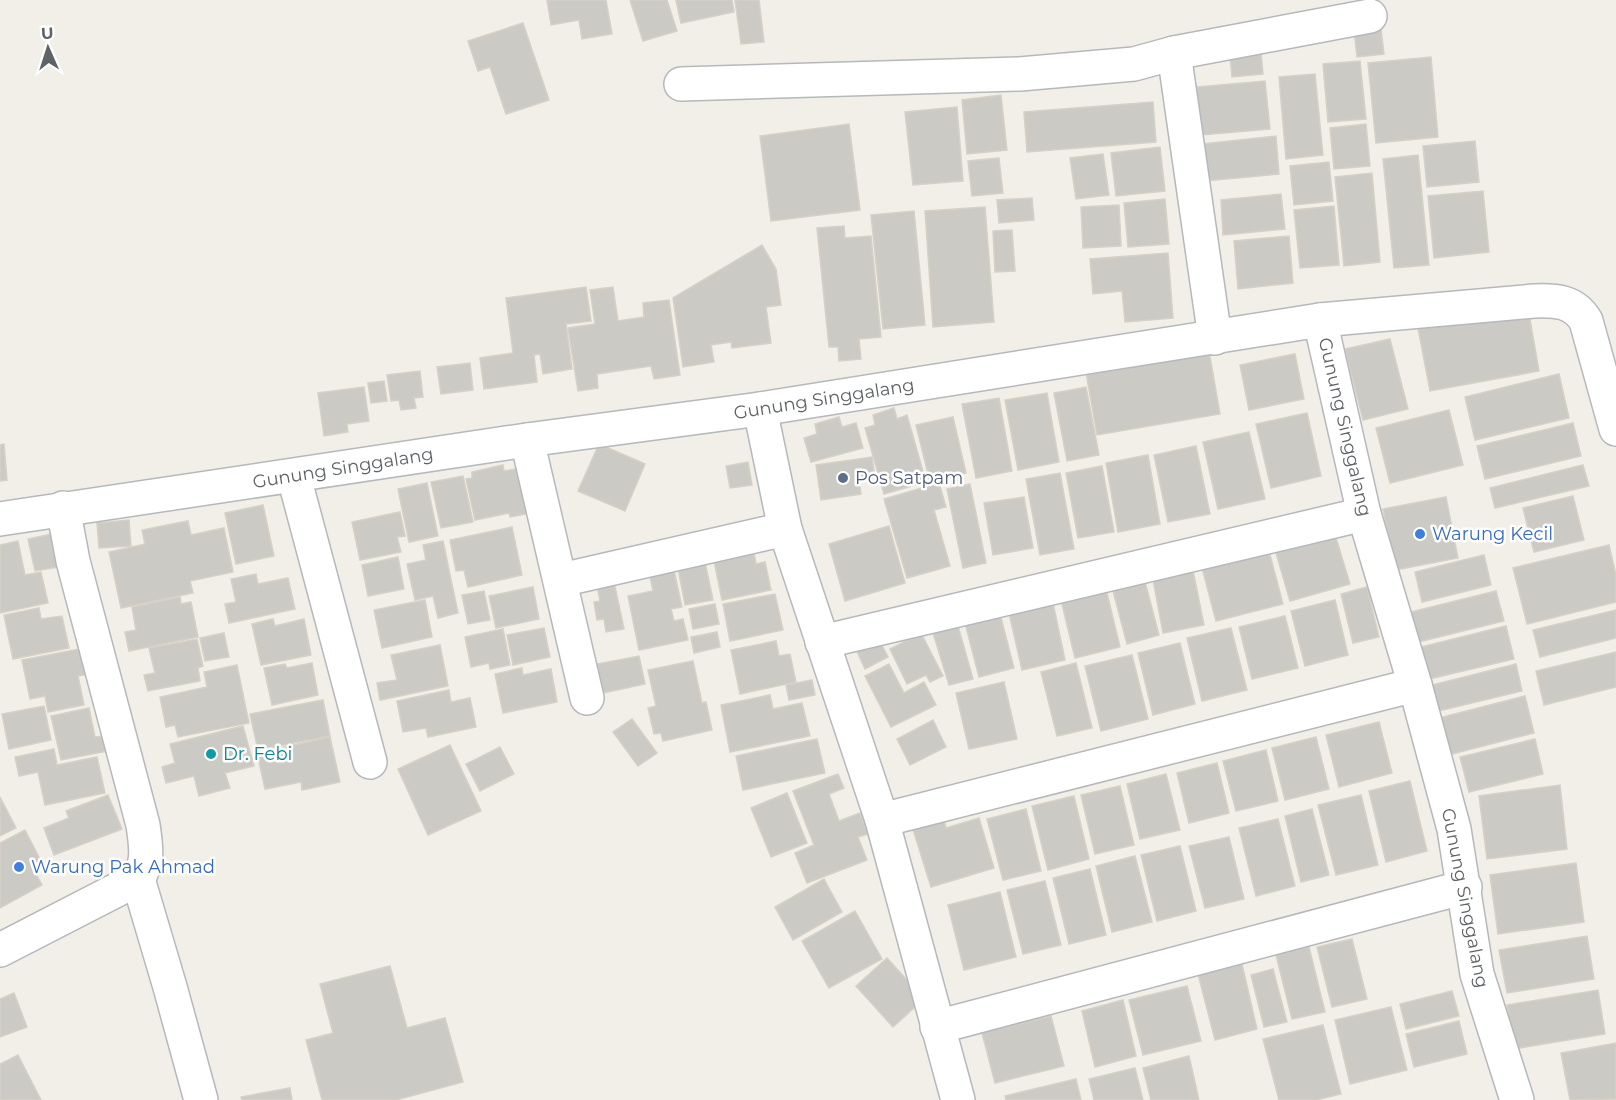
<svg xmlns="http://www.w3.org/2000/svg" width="1616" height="1100" font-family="Montserrat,sans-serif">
	<rect width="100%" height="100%" fill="#f1efe8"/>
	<g fill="#cccac5" stroke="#d6d1c6" stroke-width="1.5">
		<polygon points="547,0 606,0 612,34 582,39 579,20 551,25"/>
		<polygon points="630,0 667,0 677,31 643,41"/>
		<polygon points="676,0 732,0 734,12 681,23"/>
		<polygon points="735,0 759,0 764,42 741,44"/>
		<polygon points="523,23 549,100 506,114 490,67 478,71 468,41"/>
		<polygon points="1381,29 1384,54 1357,57 1354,31"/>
		<polygon points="1261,52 1263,74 1232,77 1230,55"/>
		<polygon points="1431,57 1438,137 1376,143 1368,63"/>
		<polygon points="1360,61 1366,119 1328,122 1323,64"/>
		<polygon points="1315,74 1323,155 1286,159 1279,77"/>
		<polygon points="1265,81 1270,129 1201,135 1197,87"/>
		<polygon points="1001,95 1007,150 967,154 962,100"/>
		<polygon points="1153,102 1156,142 1027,152 1024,112"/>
		<polygon points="957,107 963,181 913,185 905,112"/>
		<polygon points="849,124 860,210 771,221 760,136"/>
		<polygon points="1366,124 1370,166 1334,169 1330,128"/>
		<polygon points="1276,136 1279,174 1205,181 1202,144"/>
		<polygon points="1475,141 1479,182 1427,187 1423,146"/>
		<polygon points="1160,147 1165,191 1116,196 1111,153"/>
		<polygon points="1103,154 1109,195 1076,199 1070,158"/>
		<polygon points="1418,155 1429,265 1394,268 1383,159"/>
		<polygon points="999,158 1003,193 972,196 968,161"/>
		<polygon points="1329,162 1333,201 1294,205 1290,166"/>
		<polygon points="1372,173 1380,262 1344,266 1335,177"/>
		<polygon points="1483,191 1489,252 1434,258 1428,196"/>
		<polygon points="1281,194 1285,229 1223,235 1221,200"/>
		<polygon points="1032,198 1034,220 999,223 997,200"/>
		<polygon points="1165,199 1169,244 1128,247 1124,203"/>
		<polygon points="1119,205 1121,246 1083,248 1081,207"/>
		<polygon points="1334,206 1339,265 1300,268 1294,210"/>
		<polygon points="985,207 994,322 933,327 925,211"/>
		<polygon points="914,211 925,325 883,329 871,215"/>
		<polygon points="844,226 845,238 871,236 881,337 859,339 861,359 839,361 838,347 829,347 817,228"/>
		<polygon points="1012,230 1015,271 995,272 993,231"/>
		<polygon points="1289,236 1293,283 1238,289 1234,241"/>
		<polygon points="762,245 776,269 781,305 766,307 771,343 732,348 731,342 711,345 714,362 683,367 673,298"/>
		<polygon points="1168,253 1173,318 1125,322 1122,291 1093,294 1090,259"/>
		<polygon points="586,287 591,321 566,324 572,369 543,374 540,354 534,355 537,382 484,389 480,358 513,353 506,298"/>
		<polygon points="613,287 618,321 644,317 643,303 669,300 680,375 654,379 651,366 597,374 598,388 578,391 568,328 595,324 590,290"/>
		<polygon points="1528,308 1539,371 1430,391 1418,328"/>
		<polygon points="1390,339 1408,409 1363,420 1345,349"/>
		<polygon points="1209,351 1220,414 1097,435 1086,372"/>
		<polygon points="1295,354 1304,399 1249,410 1240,365"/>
		<polygon points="470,363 473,390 441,394 437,367"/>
		<polygon points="420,371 423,397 414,398 416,408 401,410 399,400 391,401 387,375"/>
		<polygon points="1559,374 1569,418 1475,440 1465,397"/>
		<polygon points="384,381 387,401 371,403 368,383"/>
		<polygon points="364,387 369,421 347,424 348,432 324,436 318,393"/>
		<polygon points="1086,387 1099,455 1067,461 1054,393"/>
		<polygon points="1047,393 1059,462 1018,470 1005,400"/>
		<polygon points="999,398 1012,471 976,478 962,404"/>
		<polygon points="894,408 897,419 907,415 926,482 884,494 865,428 875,425 873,415"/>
		<polygon points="1449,410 1463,465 1390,483 1376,428"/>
		<polygon points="1307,413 1321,476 1271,488 1256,424"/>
		<polygon points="839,417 842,427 856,423 863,448 811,462 804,438 817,434 815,424"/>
		<polygon points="953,417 966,473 930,482 916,425"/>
		<polygon points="1573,423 1581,456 1485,479 1477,446"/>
		<polygon points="1249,432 1265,499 1218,509 1203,442"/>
		<polygon points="4,444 7,480 0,481 0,445"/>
		<polygon points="599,444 645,464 625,511 578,491"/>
		<polygon points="1196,446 1210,514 1168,522 1154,455"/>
		<polygon points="1148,455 1160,524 1118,532 1106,463"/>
		<polygon points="872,457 875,477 859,479 861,494 821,500 816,465"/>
		<polygon points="748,462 752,485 730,488 726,466"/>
		<polygon points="503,465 504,471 522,468 532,513 510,517 509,513 475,520 466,479 472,478 472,472"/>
		<polygon points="1583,465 1589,486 1495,508 1490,488"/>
		<polygon points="1102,466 1114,532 1078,538 1066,473"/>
		<polygon points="1060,473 1074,549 1040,555 1026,479"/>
		<polygon points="463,476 473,522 441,528 431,482"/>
		<polygon points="427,483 438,536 409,542 398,489"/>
		<polygon points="939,483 946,507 934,510 950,566 907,578 884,499"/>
		<polygon points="970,484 986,563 963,568 947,489"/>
		<polygon points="1573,496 1584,540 1534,552 1523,508"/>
		<polygon points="1024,497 1033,548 993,555 984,503"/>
		<polygon points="1446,497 1458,558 1395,570 1383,509"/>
		<polygon points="263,505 274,556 236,564 225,513"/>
		<polygon points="400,512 405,536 397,537 401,552 360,560 352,522"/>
		<polygon points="129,520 131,546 99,548 97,523"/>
		<polygon points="188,521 191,535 224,528 233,572 190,581 193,593 121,608 109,552 145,544 142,530"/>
		<polygon points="889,526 905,583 845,601 829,544"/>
		<polygon points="512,527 522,575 468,587 464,570 456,571 450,540"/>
		<polygon points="1333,528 1350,584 1290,601 1274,546"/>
		<polygon points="52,534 59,567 35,571 28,539"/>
		<polygon points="18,541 25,575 41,572 48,603 0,613 0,545"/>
		<polygon points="443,541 458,613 438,618 433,596 415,600 407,564 426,560 423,545"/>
		<polygon points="752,542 756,564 765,562 771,590 722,600 712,551"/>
		<polygon points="1609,545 1616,575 1616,602 1527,624 1513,568"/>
		<polygon points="1268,547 1283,604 1216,621 1201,564"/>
		<polygon points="1484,555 1491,585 1422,602 1415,572"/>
		<polygon points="398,557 404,589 368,596 362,565"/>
		<polygon points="705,562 713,600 685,605 678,568"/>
		<polygon points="673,566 682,607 671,609 674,621 683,619 688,640 639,650 628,596 653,591 649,571"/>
		<polygon points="1192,566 1204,625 1163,633 1152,574"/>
		<polygon points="256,574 258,584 288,578 295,609 229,623 225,604 236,602 231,579"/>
		<polygon points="613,577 624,629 606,632 604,619 597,620 594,602 600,601 596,581"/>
		<polygon points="1144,578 1159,635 1127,644 1112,587"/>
		<polygon points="533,587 539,619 496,628 489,596"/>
		<polygon points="1367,587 1379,637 1353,643 1341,594"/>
		<polygon points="1106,589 1120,647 1075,658 1061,600"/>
		<polygon points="484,591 490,620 468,624 462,595"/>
		<polygon points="1496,591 1504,621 1418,642 1411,612"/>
		<polygon points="775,594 783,630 730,641 723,604"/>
		<polygon points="180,597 181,604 191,602 198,637 129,651 125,632 136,630 132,607"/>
		<polygon points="425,600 432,637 382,648 374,610"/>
		<polygon points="1335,600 1348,655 1305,666 1291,611"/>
		<polygon points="1053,603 1065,660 1022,670 1009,613"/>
		<polygon points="715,604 719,624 693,629 689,609"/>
		<polygon points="39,608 41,619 62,616 69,648 13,659 4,615"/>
		<polygon points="1616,610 1616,638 1540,657 1533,630"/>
		<polygon points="1000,614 1014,668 979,677 965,623"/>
		<polygon points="1285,616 1298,668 1252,679 1239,627"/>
		<polygon points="273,619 275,626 304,619 311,655 261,665 252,624"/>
		<polygon points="958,626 973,679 949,685 933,633"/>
		<polygon points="1506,626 1514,659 1425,680 1417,648"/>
		<polygon points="544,628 550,657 513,665 507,635"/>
		<polygon points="1231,628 1247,690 1202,701 1187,638"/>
		<polygon points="503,629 510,665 490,669 489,663 471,667 465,637"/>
		<polygon points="717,632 720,647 694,653 691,637"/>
		<polygon points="224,633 229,657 205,661 200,638"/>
		<polygon points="921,633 943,676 930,682 926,675 907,684 890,649"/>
		<polygon points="876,634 888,657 865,669 854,645"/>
		<polygon points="197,639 203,666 198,668 200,681 148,691 144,675 155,673 149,648"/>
		<polygon points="776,641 779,656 790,654 796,682 740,694 731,650"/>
		<polygon points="1180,643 1195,704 1153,715 1138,653"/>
		<polygon points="440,645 448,686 380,700 377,683 397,680 391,655"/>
		<polygon points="84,648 90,674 78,676 84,705 48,712 45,696 30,699 22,660"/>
		<polygon points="1616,652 1616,687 1544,705 1536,671"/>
		<polygon points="1132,655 1148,719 1101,731 1085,666"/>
		<polygon points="639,656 645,684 603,693 597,664"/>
		<polygon points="693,661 702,703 706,702 712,730 663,741 661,733 654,734 648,708 656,706 648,670"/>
		<polygon points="312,663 318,695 272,705 264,668 285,664 287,668"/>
		<polygon points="1076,663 1092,728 1057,736 1041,672"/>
		<polygon points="889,664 904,693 924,682 936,705 891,727 865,676"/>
		<polygon points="1516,664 1522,691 1434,712 1428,686"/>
		<polygon points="237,665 249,723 178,737 175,725 166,727 160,697 207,687 204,672"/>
		<polygon points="522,668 523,675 551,669 557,702 503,713 495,674"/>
		<polygon points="812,680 815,695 789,700 786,685"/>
		<polygon points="1004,682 1017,739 969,749 956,693"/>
		<polygon points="449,690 451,702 470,698 476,727 428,737 426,728 403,732 397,701"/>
		<polygon points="770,695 773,709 802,703 810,736 730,752 721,705"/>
		<polygon points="1525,696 1534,733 1444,756 1435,719"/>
		<polygon points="323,700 330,736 258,750 250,714"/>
		<polygon points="44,706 51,740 9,749 2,714"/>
		<polygon points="89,708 95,737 105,736 108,751 61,760 51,716"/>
		<polygon points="632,719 657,753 638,766 613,732"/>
		<polygon points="933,720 946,747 910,765 897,739"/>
		<polygon points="1379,722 1392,773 1339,787 1326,735"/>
		<polygon points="243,726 254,766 225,773 230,788 199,796 194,776 166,783 162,767 175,763 170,744"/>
		<polygon points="330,737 340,782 302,790 301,782 265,789 257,753"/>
		<polygon points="1316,737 1329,789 1285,800 1272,748"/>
		<polygon points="817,739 825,773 743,790 736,756"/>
		<polygon points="1535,739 1543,774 1469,792 1460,757"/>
		<polygon points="450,745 481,811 428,835 398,769"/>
		<polygon points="500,747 514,774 480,791 466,764"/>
		<polygon points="54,749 57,765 97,757 105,793 45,805 38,772 19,776 15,757"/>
		<polygon points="1266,750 1278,801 1236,811 1223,761"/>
		<polygon points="1217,763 1229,813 1189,823 1177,773"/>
		<polygon points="838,774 844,788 829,794 839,821 860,813 868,834 858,837 867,860 807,883 795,853 814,845 793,791"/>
		<polygon points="1166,774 1180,830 1140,839 1127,784"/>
		<polygon points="1410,781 1427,851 1386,862 1369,791"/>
		<polygon points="1560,785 1567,849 1487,859 1479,796"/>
		<polygon points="1120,786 1134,845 1095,854 1081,795"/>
		<polygon points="787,793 807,843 771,857 751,808"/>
		<polygon points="108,795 122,829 54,855 44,828 69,818 66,811"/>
		<polygon points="1361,795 1378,865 1336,875 1318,805"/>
		<polygon points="1074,796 1089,859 1048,870 1032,806"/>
		<polygon points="0,797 16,828 0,836"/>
		<polygon points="1026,809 1041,871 1003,880 987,819"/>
		<polygon points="1312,809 1329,875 1301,882 1285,816"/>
		<polygon points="942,813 946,828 979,818 994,868 931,887 911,823"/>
		<polygon points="1278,819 1295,886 1256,896 1239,828"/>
		<polygon points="25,830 43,865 34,870 42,885 0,908 0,843"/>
		<polygon points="1229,837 1244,899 1205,908 1189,846"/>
		<polygon points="1180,846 1196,911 1157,921 1141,855"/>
		<polygon points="1135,856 1152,922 1112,932 1096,866"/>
		<polygon points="1576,863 1584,922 1498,934 1490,875"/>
		<polygon points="1090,869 1106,935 1069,944 1053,878"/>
		<polygon points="824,879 842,912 793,940 775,907"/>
		<polygon points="1045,881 1061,945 1023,954 1007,890"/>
		<polygon points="1000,892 1016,957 964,970 948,905"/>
		<polygon points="855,911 882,959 829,988 802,941"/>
		<polygon points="1587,936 1594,979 1507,993 1499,950"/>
		<polygon points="1352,939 1367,999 1332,1007 1317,947"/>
		<polygon points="1308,943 1325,1012 1292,1019 1275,951"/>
		<polygon points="887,958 924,999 893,1027 856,986"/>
		<polygon points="1241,960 1257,1029 1215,1040 1197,970"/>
		<polygon points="390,966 407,1028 445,1018 463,1082 396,1100 322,1100 306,1040 333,1033 320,984"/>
		<polygon points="1273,969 1287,1022 1264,1027 1251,975"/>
		<polygon points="1187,986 1201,1041 1143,1055 1129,1000"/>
		<polygon points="1598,990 1605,1034 1514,1049 1507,1005"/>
		<polygon points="1452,991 1459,1016 1406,1029 1400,1004"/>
		<polygon points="14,993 27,1027 0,1037 0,999"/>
		<polygon points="1123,1000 1136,1056 1095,1067 1082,1011"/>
		<polygon points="1391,1007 1407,1070 1350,1084 1335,1020"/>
		<polygon points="1051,1016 1064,1066 995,1083 982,1033"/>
		<polygon points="1459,1021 1467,1054 1414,1067 1406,1034"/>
		<polygon points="1323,1025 1341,1094 1316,1100 1279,1100 1263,1039"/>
		<polygon points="1616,1043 1616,1099 1570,1100 1561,1053"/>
		<polygon points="18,1055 41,1100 0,1100 0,1064"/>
		<polygon points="1189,1056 1199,1100 1151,1100 1143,1068"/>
		<polygon points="1135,1068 1143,1100 1094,1100 1089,1079"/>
		<polygon points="1076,1079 1081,1100 1006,1100 1005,1096"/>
		<polygon points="290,1088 292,1100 242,1100 241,1097"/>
	</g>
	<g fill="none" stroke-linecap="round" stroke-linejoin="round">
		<g stroke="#b5b8bc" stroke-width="36">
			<g id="minor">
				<polyline points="681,84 1020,74 1134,64 1174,53"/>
				<path d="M1320,320L1534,301C1556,300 1574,301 1586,321L1616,429"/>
				<polyline points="1215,338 1174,53 1370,16"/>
				<polyline points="760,409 785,529 882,820 958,1100"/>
				<polyline points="527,440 587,698"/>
				<polyline points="294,477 370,762"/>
				<polyline points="0,519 527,440 760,409 1320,320 1364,514 1415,685 1454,829 1477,974 1517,1100"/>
				<polyline points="561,580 785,529"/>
				<polyline points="822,642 1364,514"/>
				<polyline points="882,820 1415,685"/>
				<polyline points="138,879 170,987 201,1100"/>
				<path d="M0,950L138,879C149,861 146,846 143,825L73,561L63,508"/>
				<polyline points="937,1027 1465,887"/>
			</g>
		</g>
		<use href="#minor" stroke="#fff" stroke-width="33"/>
	</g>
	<circle fill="#5c6f8a" stroke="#fff" stroke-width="2" cx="843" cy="478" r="6"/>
	<g fill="#3f7fe0" stroke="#fff" stroke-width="2">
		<circle cx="1420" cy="534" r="6"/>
		<circle cx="19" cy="867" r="6"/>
	</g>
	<circle fill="#0f9aa8" stroke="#fff" stroke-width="2" cx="211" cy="754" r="6"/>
	<g text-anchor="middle" stroke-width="5" stroke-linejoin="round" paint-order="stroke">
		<g font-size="18" fill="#5f6368" stroke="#fff">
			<text transform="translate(824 399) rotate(-9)" y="6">Gunung Singgalang</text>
			<text transform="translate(1345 427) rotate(77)" y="6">Gunung Singgalang</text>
			<text transform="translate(343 468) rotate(-9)" y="6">Gunung Singgalang</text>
			<text transform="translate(1465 898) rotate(79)" y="6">Gunung Singgalang</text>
		</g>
		<g font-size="18" fill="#4e5e75" stroke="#fff" text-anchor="start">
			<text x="855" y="484">Pos Satpam</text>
		</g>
		<g font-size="18" fill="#366cbe" stroke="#fff" text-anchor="start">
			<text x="1432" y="540">Warung Kecil</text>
			<text x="31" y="873">Warung Pak Ahmad</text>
		</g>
		<g font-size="18" fill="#0d838f" stroke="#fff" text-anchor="start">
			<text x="223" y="760">Dr. Febi</text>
		</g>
	</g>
	<g transform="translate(48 48) rotate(357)" stroke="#ffffff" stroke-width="4.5" paint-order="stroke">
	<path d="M0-4.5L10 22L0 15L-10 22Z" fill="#5f6368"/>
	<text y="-9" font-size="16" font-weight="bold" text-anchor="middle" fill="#5f6368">U</text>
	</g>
</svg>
